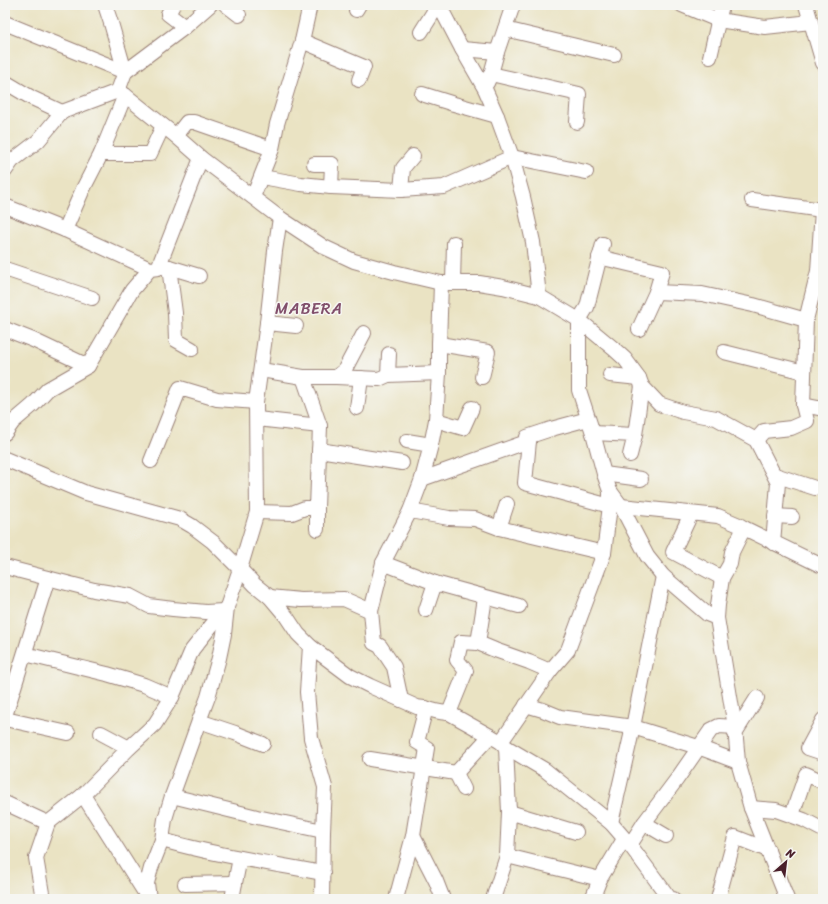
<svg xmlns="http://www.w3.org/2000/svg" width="828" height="904" font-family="Sriracha,sans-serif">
	<rect width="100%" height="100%" fill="#f6f6f2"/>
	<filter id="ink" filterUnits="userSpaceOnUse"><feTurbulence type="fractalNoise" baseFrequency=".025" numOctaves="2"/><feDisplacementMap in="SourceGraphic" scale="8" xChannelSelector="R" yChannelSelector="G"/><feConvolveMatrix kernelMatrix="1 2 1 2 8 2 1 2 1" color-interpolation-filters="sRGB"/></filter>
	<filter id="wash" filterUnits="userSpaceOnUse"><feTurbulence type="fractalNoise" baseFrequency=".012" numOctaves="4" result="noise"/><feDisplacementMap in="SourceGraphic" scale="16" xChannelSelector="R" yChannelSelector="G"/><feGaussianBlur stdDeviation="0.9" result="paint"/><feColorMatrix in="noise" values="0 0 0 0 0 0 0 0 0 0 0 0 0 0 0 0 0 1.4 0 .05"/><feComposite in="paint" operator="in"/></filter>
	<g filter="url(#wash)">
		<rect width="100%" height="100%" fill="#eae3c3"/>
	</g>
	<g filter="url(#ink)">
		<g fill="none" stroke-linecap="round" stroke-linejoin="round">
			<g stroke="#9a8177" stroke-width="16">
				<g id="minor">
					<polyline points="105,5 111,23 125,72"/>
					<polyline points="173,5 168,14 185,27"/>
					<polyline points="226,5 239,15"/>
					<polyline points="439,5 462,49 485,89 497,116 512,157 523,197 533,242 539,296"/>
					<polyline points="682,5 718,20 765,27 811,22"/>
					<polyline points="806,5 811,22 823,63"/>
					<polyline points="356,10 359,5"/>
					<polyline points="5,23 125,72"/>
					<polyline points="505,29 614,55"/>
					<polyline points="421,32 438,5"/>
					<polyline points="302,41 364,67 359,80"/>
					<polyline points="462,49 497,52"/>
					<polyline points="710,57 722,5"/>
					<polyline points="491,74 579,94 577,122"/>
					<polyline points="5,82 32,98 62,112"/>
					<polyline points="487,83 491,74 497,52 513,5"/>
					<polyline points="118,91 125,95 176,136 201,158 280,218 324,247 354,261 394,272 441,283 479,283 503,287 539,296 579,320 614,349 625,359 639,378 642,386 659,404 683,412 716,418 756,440 778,483 773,543"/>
					<polyline points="422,94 454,104 497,116"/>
					<polyline points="176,136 187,122 194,122 272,149"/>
					<polyline points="101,154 150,154 163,126"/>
					<polyline points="314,164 332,164 331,187"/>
					<polyline points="5,171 12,161 38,141 62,112 118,91 125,72 185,27 210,5"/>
					<polyline points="262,177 301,184 331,187 401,190 444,187 512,157 586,172"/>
					<polyline points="401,190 403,168 413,156"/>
					<polyline points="253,197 272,149 277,124 302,41 310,5"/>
					<polyline points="752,200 822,210"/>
					<polyline points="5,206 65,230 150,269"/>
					<polyline points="65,230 83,189 101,154 125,95"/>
					<polyline points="603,244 587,307 579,320 579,390 593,433 604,474 610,491 621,506 647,556 663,576 707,614 717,618 735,727 738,762 751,808 787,899"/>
					<polyline points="599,257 662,272 656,292"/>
					<polyline points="162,267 169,267 199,276"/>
					<polyline points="169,267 175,313 176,340 192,349"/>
					<polyline points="5,269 92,298"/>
					<polyline points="453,283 454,243"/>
					<polyline points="267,323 296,326"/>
					<polyline points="5,329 33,340 88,366"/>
					<polyline points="639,329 656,292 702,294 753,305 806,320"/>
					<polyline points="439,344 488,352 482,377"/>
					<polyline points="724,352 804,372"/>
					<polyline points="261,370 303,377 336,377 379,379 388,375 439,373"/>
					<polyline points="388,375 389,354"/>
					<polyline points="610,375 639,378"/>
					<polyline points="336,377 344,371 364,333"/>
					<polyline points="803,405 823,409"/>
					<polyline points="357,408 361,378"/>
					<polyline points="257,419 320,426"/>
					<polyline points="588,419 551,429 527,437 529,441 525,483 610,506"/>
					<polyline points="436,420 463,428 472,408"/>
					<polyline points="5,433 13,422 33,405 48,389 88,366 132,290 150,269 158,268 201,158"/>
					<polyline points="593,433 635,435 630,455"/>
					<polyline points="635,435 642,386"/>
					<polyline points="756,440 764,431 791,428 807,421 803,405 806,320 818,271 822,210 823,207"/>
					<polyline points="407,441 431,445"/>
					<polyline points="319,450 402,463"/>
					<path d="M5,459L86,493L180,519L192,526L213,542L240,569L255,585L270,597L286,616L298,634L310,646L350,676L370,686L417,707C429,708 437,713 449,713L501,742L506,747L545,770L611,823L630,845L670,899H673"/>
					<polyline points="151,461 180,388 217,399 256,402"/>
					<polyline points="604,474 641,479"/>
					<polyline points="775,475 815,488"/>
					<polyline points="422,479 529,441"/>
					<polyline points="621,506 718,516 739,525 744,528 820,565 823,565"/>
					<polyline points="317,508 317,529"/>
					<polyline points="410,511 449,518 475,519 499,528 604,553"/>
					<polyline points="257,512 292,513 305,508 317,508 320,426 303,377"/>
					<polyline points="691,514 673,552 722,578"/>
					<polyline points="775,516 792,517"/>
					<polyline points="499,528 507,504"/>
					<polyline points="383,563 435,583 519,606"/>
					<polyline points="5,567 59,581 94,590 130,596 149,606 173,609 206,612 223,611 227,607"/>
					<polyline points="270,597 301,600 344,599 371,611"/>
					<polyline points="426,610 435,583"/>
					<polyline points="717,618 718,605 722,578 730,564 732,552 744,528"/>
					<polyline points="478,643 485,598"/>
					<polyline points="310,646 307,692 311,738 325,787 323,831 322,899"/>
					<polyline points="25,654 107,674 144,685 172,697"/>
					<polyline points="401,700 394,667 380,646 374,643 371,611 383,563 410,511 422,479 431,445 436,420 439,373 439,344 441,283"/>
					<polyline points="526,705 543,710 560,717 633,727 698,747 738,762"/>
					<polyline points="449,713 466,671 457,660 461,642 478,643 495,650 529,662 550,671"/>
					<polyline points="5,716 48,578"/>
					<polyline points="5,719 68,733"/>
					<polyline points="823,720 808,748 823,753"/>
					<polyline points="199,721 235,733 263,744"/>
					<polyline points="101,733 129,748"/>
					<polyline points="735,733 757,698"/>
					<polyline points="501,742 550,671 568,650 604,553 610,506 610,491"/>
					<polyline points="370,759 456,773"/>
					<polyline points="464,789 456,773 490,736"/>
					<polyline points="83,795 147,896"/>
					<polyline points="172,796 257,817 323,831"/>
					<polyline points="5,803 48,823"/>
					<polyline points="751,808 776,810 804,820 823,830"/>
					<polyline points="509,812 576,832"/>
					<polyline points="792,815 806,774 823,782"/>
					<polyline points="611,823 633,727 663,576"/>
					<polyline points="644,823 666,836"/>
					<polyline points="413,836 436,881 443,899"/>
					<path d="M162,840C215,855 269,863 323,873"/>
					<polyline points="630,845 644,823 677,779 711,730 719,726 735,727"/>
					<polyline points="507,856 600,879"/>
					<polyline points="185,884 235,883"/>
					<polyline points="43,899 36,858 48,823 83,795 129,748 155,724 172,697 192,650 223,611"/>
					<polyline points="149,899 147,883 151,868 162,840 165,819 172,796 199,721 208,697 219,658 224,634 227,607 240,569 257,512 256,402 267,323 275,251 280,218"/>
					<polyline points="232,899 235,883 240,858"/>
					<polyline points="396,899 413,836 427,748 417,742 426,708"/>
					<polyline points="493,899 507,856 509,812 506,747"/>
					<polyline points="592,899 600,879 624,839"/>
					<polyline points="718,899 735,837 768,850"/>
				</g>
			</g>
			<use href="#minor" stroke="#fff" stroke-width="14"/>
		</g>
	</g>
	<g text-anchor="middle" stroke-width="3" stroke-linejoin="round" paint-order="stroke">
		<g font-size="16" letter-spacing="1" fill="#814f6b" stroke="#f6f6f2">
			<text x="309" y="314">MABERA</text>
		</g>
	</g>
	<rect width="828" height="904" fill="none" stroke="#f6f6f2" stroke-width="20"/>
	<g transform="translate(786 862) rotate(28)" stroke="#f6f6f2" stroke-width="3" paint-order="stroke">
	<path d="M0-3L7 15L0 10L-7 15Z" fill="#4a1f2b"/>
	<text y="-6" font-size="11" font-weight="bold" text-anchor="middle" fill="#4a1f2b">N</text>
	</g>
</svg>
